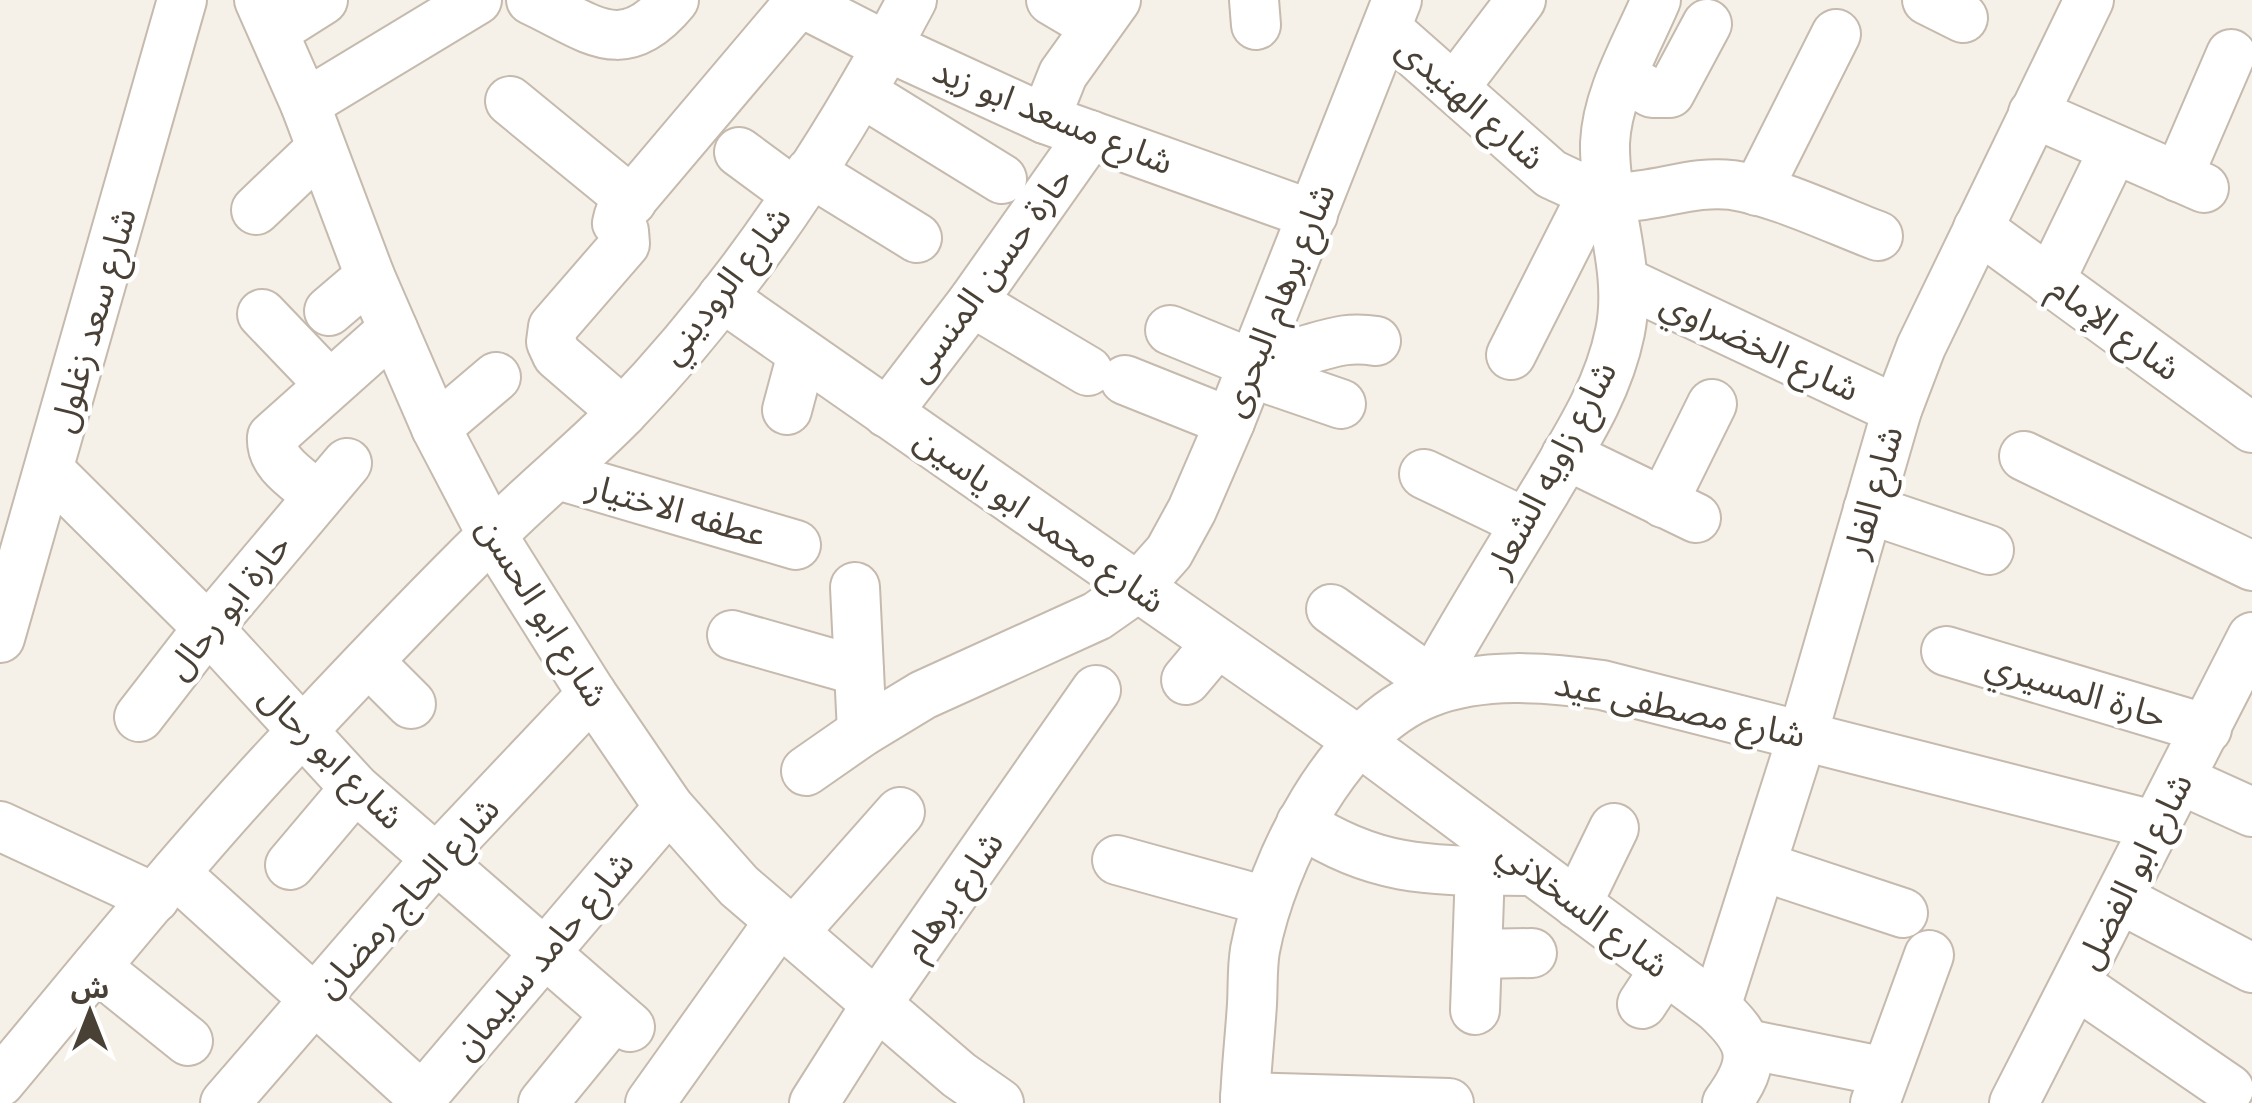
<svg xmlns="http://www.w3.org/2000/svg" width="2252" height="1103" font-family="'Space Grotesk','Noto Sans Arabic',sans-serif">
	<rect width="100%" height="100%" fill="#f5f0e8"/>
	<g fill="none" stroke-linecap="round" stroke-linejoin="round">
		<g stroke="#c5baad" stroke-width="52">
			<g id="minor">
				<polyline points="259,0 305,104 370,276 436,428 492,535 592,694 669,807 739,886 959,1075 999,1103"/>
				<path d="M531,0C591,28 623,62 674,0"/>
				<polyline points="1051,0 1095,26"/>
				<polyline points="1254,0 1256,25"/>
				<polyline points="1927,0 1963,18"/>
				<polyline points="800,2 888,47 1045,119 1313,215"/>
				<path d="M1387,29L1551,174C1571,183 1594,196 1616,197C1655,198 1693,180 1732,185C1778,192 1833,219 1878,236"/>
				<polyline points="274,31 323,0"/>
				<polyline points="1623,77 1652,93 1670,93 1707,24"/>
				<polyline points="1454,88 1521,0"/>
				<polyline points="861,92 1002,179"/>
				<polyline points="510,101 632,201"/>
				<polyline points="305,104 477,0"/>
				<polyline points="2033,113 2204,188"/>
				<polyline points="1045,119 1063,74 1116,0"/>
				<polyline points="739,152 796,194"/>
				<polyline points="810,172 917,238"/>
				<polyline points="2178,177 2231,54"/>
				<polyline points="1757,191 1836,34"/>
				<polyline points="256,210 321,148"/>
				<polyline points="1978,228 2252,428"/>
				<polyline points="1623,281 1897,410"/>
				<polyline points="2050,281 2114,149"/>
				<path d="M722,297L1360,742L1716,1007C1754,1042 1758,1060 1727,1103"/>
				<polyline points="972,302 1088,371"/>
				<polyline points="329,311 370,276"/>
				<polyline points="262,314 329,384"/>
				<polyline points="1170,330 1253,364"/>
				<path d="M1258,352C1276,353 1296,354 1313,348C1337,341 1351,337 1376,341"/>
				<polyline points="1511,355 1594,191"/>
				<polyline points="1248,372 1341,404"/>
				<polyline points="1125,380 1230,422"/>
				<polyline points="787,410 802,354"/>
				<polyline points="623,412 557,355 551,342 553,327 625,244 624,231 617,223 619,215 801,0"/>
				<polyline points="887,413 972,302 1090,135"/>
				<polyline points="436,428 496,377"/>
				<polyline points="1566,455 1696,518"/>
				<polyline points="2024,456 2252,566"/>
				<polyline points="50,471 208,628 355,788 630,1027"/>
				<polyline points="1424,474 1526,523"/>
				<polyline points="558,475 796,545"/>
				<path d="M318,496C299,479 270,464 272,437L393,329"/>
				<polyline points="1663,503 1712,404"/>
				<polyline points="1868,509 1989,550"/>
				<polyline points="855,587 862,732"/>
				<polyline points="1331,609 1432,681"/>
				<polyline points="732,635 859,671"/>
				<polyline points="0,638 182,0"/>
				<polyline points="1946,651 2207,729"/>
				<polyline points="369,662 411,704"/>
				<polyline points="1186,680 1217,643"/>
				<path d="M1425,694C1463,625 1505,558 1546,490C1576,439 1608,391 1620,332C1633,269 1604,206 1605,143C1607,94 1637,45 1656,0"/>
				<polyline points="139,717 208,628 347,463"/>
				<polyline points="806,771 862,732 923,695 1097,616 1137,588 1169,552 1192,510 1230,422 1397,0"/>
				<polyline points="2181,780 2252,812"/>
				<path d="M1301,823C1382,876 1440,870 1533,871"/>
				<polyline points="0,826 155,898"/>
				<polyline points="1117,860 1266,901"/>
				<polyline points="290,865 355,788"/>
				<polyline points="1761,866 1903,913"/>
				<polyline points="175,873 422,1097"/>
				<polyline points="2120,899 2252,968"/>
				<polyline points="1577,904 1614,828"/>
				<polyline points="793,933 900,812"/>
				<polyline points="1477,954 1532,953"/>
				<polyline points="96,967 188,1041"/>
				<polyline points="2076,984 2229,1089"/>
				<polyline points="1642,1004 1665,969"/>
				<polyline points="1716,1007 1803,734 1897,410 1921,347 2089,0"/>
				<polyline points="1475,1010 1480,870"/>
				<polyline points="1747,1044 1886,1072"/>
				<path d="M0,1082C100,963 198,840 306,727C366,663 427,599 490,537C532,494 580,456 622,413C738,293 834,148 912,0"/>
				<polyline points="1245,1097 1449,1103"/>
				<polyline points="225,1103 436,859 592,694"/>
				<polyline points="417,1103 669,807"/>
				<polyline points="543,1103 615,1015"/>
				<polyline points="650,1103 779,922"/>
				<polyline points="814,1103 878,1002 1096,690"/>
				<path d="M1245,1103C1246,1070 1250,1037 1252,1004C1253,986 1252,968 1255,950C1272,861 1338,728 1428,693C1481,672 1547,677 1602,685L2157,826"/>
				<polyline points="1875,1103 1929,955"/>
				<polyline points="2014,1103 2252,637"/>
			</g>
		</g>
		<use href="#minor" stroke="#fff" stroke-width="48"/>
	</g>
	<g text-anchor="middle" stroke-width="9" stroke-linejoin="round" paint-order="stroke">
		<g font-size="35" fill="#494036" stroke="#fff">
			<text transform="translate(1471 103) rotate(41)" y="12">شارع الهنيدى</text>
			<text transform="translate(1053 116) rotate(22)" y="12">شارع مسعد ابو زيد</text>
			<text transform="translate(989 274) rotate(-54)" y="12">حارة حسن المنسى</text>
			<text transform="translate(725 285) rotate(-52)" y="12">شارع الروديني</text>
			<text transform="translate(1278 300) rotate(-68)" y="12">شارع برهام البحرى</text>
			<text transform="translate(93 320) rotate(-74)" y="12">شارع سعد زغلول</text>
			<text transform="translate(2115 328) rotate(36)" y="12">شارع الإمام</text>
			<text transform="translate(1760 346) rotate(25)" y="12">شارع الخضراوي</text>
			<text transform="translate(1551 469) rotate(-62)" y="12">شارع زاويه الشعار</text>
			<text transform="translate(1873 492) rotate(-74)" y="12">شارع الفار</text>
			<text transform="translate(677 510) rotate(16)" y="12">عطفه الاختيار</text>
			<text transform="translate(1040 520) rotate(35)" y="12">شارع محمد ابو ياسين</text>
			<text transform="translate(228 606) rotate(-51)" y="12">حارة ابو رحال</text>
			<text transform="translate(543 612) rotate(58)" y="12">شارع ابو الحسن</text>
			<text transform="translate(2076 690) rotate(17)" y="12">حارة المسيري</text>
			<text transform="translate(1680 709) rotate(12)" y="12">شارع مصطفى عيد</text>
			<text transform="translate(332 757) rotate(45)" y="12">شارع ابو رحال</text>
			<text transform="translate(2134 871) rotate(-63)" y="12">شارع ابو الفضل</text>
			<text transform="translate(953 895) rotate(-55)" y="12">شارع برهام</text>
			<text transform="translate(407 897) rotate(-48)" y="12">شارع الحاج رمضان</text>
			<text transform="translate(1584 909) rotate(37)" y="12">شارع السخلاني</text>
			<text transform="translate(543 955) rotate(-50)" y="12">شارع حامد سليمان</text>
		</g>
	</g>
	<g transform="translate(90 1013)" stroke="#ffffff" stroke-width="8" paint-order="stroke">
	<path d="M0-8L18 38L0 25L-18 38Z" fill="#494036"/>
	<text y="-15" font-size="28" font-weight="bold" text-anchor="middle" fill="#494036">ش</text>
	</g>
</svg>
